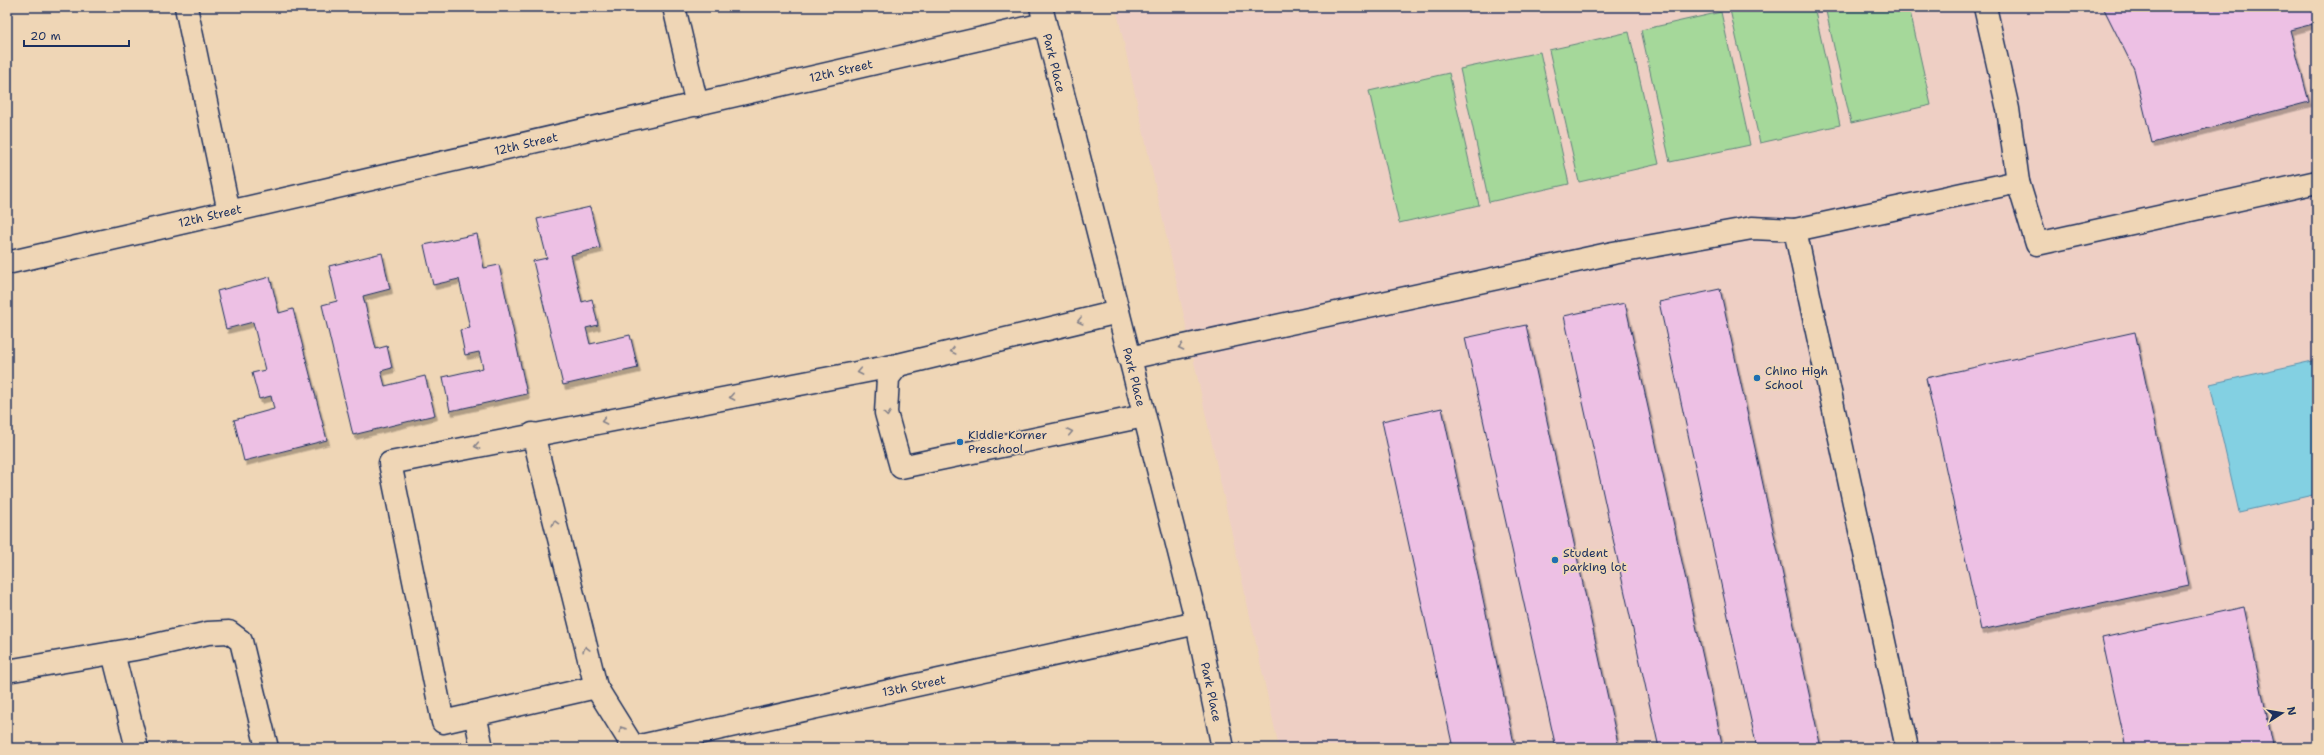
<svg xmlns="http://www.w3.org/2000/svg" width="2324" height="755" font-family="'Shantell Sans',sans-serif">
	<defs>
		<filter id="shadow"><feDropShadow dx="2.5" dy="4.5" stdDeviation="0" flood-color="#0004"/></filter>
	</defs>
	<rect width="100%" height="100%" fill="#efd6b6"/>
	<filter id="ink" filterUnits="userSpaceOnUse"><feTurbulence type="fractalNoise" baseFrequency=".025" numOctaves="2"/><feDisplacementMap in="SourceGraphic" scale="8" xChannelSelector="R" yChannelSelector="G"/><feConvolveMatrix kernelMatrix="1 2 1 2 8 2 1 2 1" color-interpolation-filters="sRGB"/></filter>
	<g filter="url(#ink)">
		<polygon fill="#eecfc4" points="1116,7 2317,7 2317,748 1279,748"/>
		<g fill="#a5d89a" stroke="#60847c">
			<polygon points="1745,7 1814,7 1840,125 1760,143 1730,10"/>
			<polygon points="1825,7 1909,7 1931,105 1851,123"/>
			<polygon points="1721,12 1750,145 1670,162 1641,30"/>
			<polygon points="1629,32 1659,164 1579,182 1549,50"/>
			<polygon points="1540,52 1569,184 1489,202 1460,69"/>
			<polygon points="1449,73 1479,205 1399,223 1369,91"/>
		</g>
		<polygon fill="#83d0e2" stroke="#5990ad" points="2317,360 2317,494 2239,512 2210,384"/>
		<g fill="#edc0e4" stroke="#1b2f5e" filter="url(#shadow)">
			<polygon points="2103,7 2317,7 2317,23 2290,30 2309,102 2152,143 2134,69"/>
			<polygon points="590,207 600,248 571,255 582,302 592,299 598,325 586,328 590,344 630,335 638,368 563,385 533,261 547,258 537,219"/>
			<polygon points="477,234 484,268 499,265 527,394 450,411 443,377 483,368 479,352 465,355 460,330 470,328 459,279 433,285 424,245"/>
			<polygon points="382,253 390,289 363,296 376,349 387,346 392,368 381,371 385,386 425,376 435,415 353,435 322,305 337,301 329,266"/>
			<polygon points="270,277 279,313 293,309 327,440 244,461 234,420 274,409 271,396 259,399 252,373 265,370 253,322 226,329 217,291"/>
			<polygon points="1720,289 1821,748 1757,748 1659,302"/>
			<polygon points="1625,303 1723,748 1659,748 1564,316"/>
			<polygon points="1526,325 1619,748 1556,748 1465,338"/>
			<polygon points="2135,332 2189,585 1981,630 1926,378"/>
			<polygon points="1442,408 1515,748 1453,748 1382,421"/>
			<polygon points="2244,607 2273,745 2257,748 2126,748 2102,638"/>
		</g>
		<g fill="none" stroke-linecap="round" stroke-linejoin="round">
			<g stroke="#1b2f5e" stroke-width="25">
				<g id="minor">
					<polyline points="186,7 229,212"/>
					<polyline points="674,7 697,105"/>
					<polyline points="1041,7 1197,623 1223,748"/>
					<polyline points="1985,7 2008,109 2018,182 2037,244 2317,182"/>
					<polyline points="1795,230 2018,182"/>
					<polyline points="7,263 1044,24"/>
					<polyline points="1129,358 1613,253 1752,228 1795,230 1907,748"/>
					<polyline points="898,365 888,378 886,413 901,467 1144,416"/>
					<polyline points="533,434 596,687 634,748"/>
					<polyline points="113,653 137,748"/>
					<polyline points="7,671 147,647 208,633 229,632 241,641 267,748"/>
					<polyline points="596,687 443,722 390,463 898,365 1118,312"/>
					<polyline points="475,714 482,748"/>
					<polyline points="631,748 1197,623"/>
				</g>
			</g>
			<use href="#minor" stroke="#efd6b6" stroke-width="22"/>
		</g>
		<defs><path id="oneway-chevron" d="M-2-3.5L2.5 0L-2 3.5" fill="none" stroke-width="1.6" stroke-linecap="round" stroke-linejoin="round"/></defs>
		<g stroke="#85828a">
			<use href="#oneway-chevron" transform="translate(1080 321) rotate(166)"/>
			<use href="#oneway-chevron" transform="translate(1181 347) rotate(168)"/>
			<use href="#oneway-chevron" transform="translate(953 351) rotate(166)"/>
			<use href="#oneway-chevron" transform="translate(860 372) rotate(169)"/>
			<use href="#oneway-chevron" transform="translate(732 397) rotate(169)"/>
			<use href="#oneway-chevron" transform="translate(887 414) rotate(82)"/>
			<use href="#oneway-chevron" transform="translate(604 421) rotate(169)"/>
			<use href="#oneway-chevron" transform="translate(1070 432) rotate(-12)"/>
			<use href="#oneway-chevron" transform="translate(477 446) rotate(169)"/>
			<use href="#oneway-chevron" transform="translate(555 523) rotate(-104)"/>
			<use href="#oneway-chevron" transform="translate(586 649) rotate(-104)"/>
			<use href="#oneway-chevron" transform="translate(622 729) rotate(-122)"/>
		</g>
	</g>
	<g fill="#1f6fb2" stroke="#efd6b6" stroke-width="1.5">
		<circle cx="1757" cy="378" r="4"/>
		<circle cx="960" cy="442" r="4"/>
		<circle cx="1555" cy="560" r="4"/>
	</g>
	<g text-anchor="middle" stroke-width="3.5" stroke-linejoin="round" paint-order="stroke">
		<g font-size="12" fill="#1b2f5e" stroke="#efd6b6">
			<text transform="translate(1054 63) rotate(76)" y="4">Park Place</text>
			<text transform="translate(841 71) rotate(-13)" y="4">12th Street</text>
			<text transform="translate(526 144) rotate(-13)" y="4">12th Street</text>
			<text transform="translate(210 216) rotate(-13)" y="4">12th Street</text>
			<text transform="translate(1134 377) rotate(76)" y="4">Park Place</text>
			<text transform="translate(914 686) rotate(-12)" y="4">13th Street</text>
			<text transform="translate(1211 692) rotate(78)" y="4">Park Place</text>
		</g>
		<g font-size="12" fill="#1b2f5e" stroke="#efd6b6" text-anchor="start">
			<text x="1765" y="375">Chino High<tspan x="1765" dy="14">School</tspan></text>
			<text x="968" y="439">Kiddie Korner<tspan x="968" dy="14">Preschool</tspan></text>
			<text x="1563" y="557">Student<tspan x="1563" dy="14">parking lot</tspan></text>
		</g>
	</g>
	<rect width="2324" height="755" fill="none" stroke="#efd6b6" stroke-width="24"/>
	<rect x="12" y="12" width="2300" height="731" fill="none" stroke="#1b2f5e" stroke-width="1.5" filter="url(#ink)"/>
	<g transform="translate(2282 713) rotate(78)" stroke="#efd6b6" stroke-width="3" paint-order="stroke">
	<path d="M0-3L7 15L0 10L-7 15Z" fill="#1b2f5e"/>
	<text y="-6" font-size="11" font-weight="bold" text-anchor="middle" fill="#1b2f5e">N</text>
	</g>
	<path d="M24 40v6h105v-6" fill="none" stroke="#1b2f5e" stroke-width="2"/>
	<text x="30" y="40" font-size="12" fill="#1b2f5e" stroke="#efd6b6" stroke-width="3" paint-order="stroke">20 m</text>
</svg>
